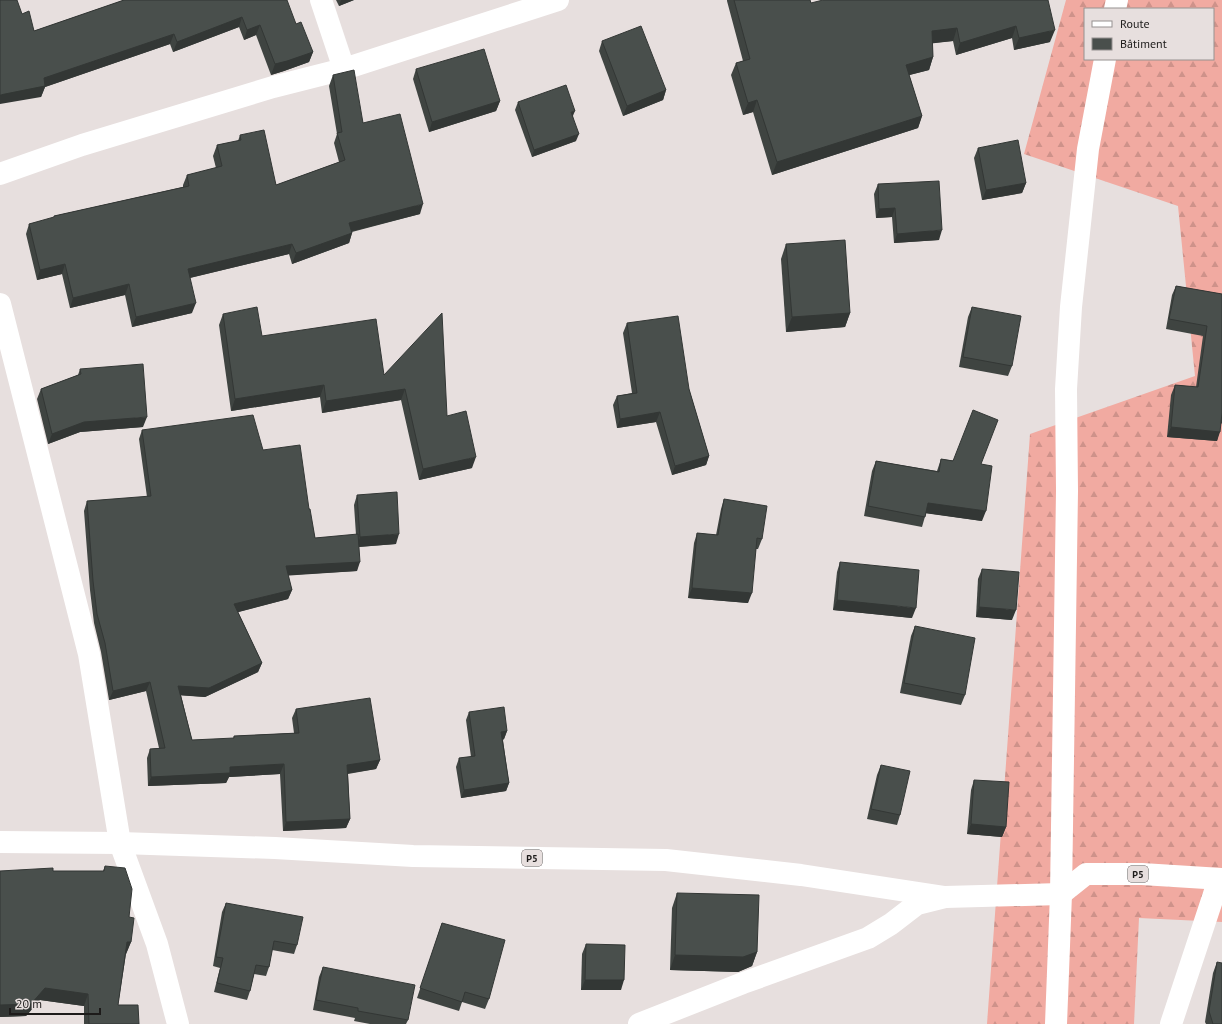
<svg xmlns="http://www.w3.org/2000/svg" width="1222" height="1024" font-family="'PT Sans',sans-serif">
	<defs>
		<pattern id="forest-firs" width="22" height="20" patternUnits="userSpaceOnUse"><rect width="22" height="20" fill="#f1aaa1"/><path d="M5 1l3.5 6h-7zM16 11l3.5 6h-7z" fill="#ce928a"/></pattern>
	</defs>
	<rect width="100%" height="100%" fill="#e7dfde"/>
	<path fill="url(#forest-firs)" fill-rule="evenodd" d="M1066,0H1222V922L1139,918L1134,1024H987L1030,434L1195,376L1178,206L1024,154ZM1085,9H1213V59H1085Z"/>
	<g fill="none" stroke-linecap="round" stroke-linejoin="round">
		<g stroke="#fff" stroke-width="22">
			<polyline points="321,0 344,69"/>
			<polyline points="1115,9 1117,0"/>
			<polyline points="0,174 82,145 273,87 344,69 558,0"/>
			<polyline points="0,304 89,654 120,843 157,944 178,1024"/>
			<polyline points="639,1024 743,983 868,938 891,924 917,904 945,897"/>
			<polyline points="1056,1024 1061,894 1067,491 1066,389 1071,307 1088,149 1105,59"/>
			<polyline points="1171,1024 1219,879"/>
		</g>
		<polyline stroke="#fff" stroke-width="22" points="0,842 120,843 275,848 413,856 666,860 801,875 945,897 1061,894 1086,874 1142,874 1222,879"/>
	</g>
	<g fill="#3f4441">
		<polygon points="124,0 296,24 313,52 309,62 284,71 271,75 256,35 244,40 239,27 173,52 170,44 45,87 41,97 22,14 34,31"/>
		<polygon points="336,0 354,0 339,6"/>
		<polygon points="727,0 810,0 811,3 1048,0 1050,42 1014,50 1012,38 956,55 953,41 932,43 933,57 929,70 909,75 922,116 918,128 772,175 753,112 743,115 731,75 736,63 743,61 727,1"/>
		<polygon points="602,41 666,90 663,100 623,116 599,51"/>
		<polygon points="416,69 500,101 496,111 429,132 413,79"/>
		<polygon points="333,75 420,214 352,232 352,233 349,243 292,264 289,254 190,278 192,313 132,327 125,295 70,308 62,274 37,280 26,234 29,224 54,218 54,216 183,187 183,185 187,175 216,168 213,156 217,145 238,141 240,135 276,185 339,162 334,143 337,134 329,86"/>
		<polygon points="518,102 573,116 576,141 532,157 515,110"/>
		<polygon points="978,148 1026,183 1022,193 982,200 974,158"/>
		<polygon points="878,184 939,240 894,243 892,217 876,218 874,194"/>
		<polygon points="786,244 850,313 845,327 786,332 781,259"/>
		<polygon points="1176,286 1222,294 1222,424 1221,423 1217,441 1167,437 1171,395 1175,385 1196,387 1203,336 1166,329 1172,295"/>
		<polygon points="972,307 1012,366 1008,376 959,367 968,317"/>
		<polygon points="223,314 262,336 384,375 447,416 472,468 419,480 401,400 322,413 320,397 231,411 219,325"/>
		<polygon points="627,323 689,389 709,456 706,465 672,475 656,422 617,428 613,405 617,396 632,393 623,333"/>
		<polygon points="80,369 143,427 80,432 48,444 37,399 41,389 78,375"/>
		<polygon points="142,430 263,450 309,509 315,538 356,535 354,505 357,495 396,544 359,547 357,571 288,575 292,590 288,599 238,612 262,663 258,672 205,697 181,695 192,740 233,739 234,736 294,733 292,718 296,709 380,760 376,769 348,774 350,819 346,828 283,831 280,774 229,777 226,783 148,786 147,758 150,749 159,748 146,691 109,700 101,652 94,623 90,590 84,511 87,501 147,497 139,439"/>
		<polygon points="941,459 981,464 982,521 926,513 922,527 864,516 872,471 876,461 937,471"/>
		<polygon points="724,499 762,539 758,549 756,549 748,603 688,598 694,543 697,533 716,535 721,509"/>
		<polygon points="840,562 912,618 833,610 837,572"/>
		<polygon points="982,569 1012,620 976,617 978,579"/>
		<polygon points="915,626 965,695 961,705 900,693 911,636"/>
		<polygon points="469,712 507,731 504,739 503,740 509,783 506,791 461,798 456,767 459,758 471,757 466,720"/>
		<polygon points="881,765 900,815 897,825 867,819 877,775"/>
		<polygon points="974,780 1006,827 1002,837 967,834 971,790"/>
		<polygon points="105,866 129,917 131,942 126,954 118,1005 139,1024 84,1024 84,1006 40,1000 26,1016 0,1017 0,871 103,871"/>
		<polygon points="677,893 757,952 752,966 738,972 670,970 672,908"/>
		<polygon points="226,903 297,945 294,954 272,950 269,967 266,976 254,974 250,991 247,1000 214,992 220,968 213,966 222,912"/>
		<polygon points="442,923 489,999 485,1009 462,1002 459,1011 417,998"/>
		<polygon points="586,944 621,990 581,990 582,954"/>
		<polygon points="1217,962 1222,1024 1206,1024 1205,1022 1213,973"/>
		<polygon points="323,967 408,1020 406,1024 370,1024 354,1021 355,1018 313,1010 319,977"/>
	</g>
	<g fill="#333735">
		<polygon points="341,0 354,0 339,6"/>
		<polygon points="242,17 239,27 173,52 177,42"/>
		<polygon points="260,25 256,35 244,40 247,30"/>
		<polygon points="1016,26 1012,38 956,55 960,43"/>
		<polygon points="957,28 953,41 927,44 932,31"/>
		<polygon points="1055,30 1050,42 1014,50 1019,38"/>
		<polygon points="174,34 170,44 45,87 41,97 0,104 0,95 44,78"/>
		<polygon points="313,52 309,62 284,71 271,75 275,64"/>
		<polygon points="933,57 929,70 902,77 906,65"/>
		<polygon points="666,90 663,100 623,116 627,106"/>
		<polygon points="757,100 753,112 743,115 748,103"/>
		<polygon points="500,101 496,111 429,132 432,122"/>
		<polygon points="575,111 572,118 571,112"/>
		<polygon points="922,116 918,128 772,175 777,162"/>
		<polygon points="579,134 576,141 532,157 534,150"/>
		<polygon points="1026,183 1022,193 982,200 986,190"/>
		<polygon points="423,204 420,214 345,233 349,223"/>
		<polygon points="895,208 892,217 876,218 879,209"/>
		<polygon points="942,230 939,240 894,243 897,234"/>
		<polygon points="352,233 349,243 292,264 296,253"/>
		<polygon points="292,244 289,254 185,279 188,269"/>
		<polygon points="65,264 62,274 37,280 40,270"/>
		<polygon points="129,284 125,295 70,308 73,298"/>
		<polygon points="196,303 192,313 132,327 136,317"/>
		<polygon points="850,313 845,327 786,332 792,317"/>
		<polygon points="324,385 320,397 231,411 235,399"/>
		<polygon points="405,389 401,400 322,413 326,401"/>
		<polygon points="660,412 656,422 617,428 620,419"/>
		<polygon points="147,417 143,427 80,432 48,444 52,434 84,422"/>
		<polygon points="1171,427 1220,432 1217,441 1167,437"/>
		<polygon points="709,456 706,465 672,475 675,466"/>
		<polygon points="476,457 472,468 419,480 423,469"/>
		<polygon points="928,503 986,511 982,521 924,513"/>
		<polygon points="399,534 396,544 357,547 360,537"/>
		<polygon points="360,562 357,571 282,576 286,566"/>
		<polygon points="692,588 752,593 748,603 688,598"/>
		<polygon points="292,590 288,599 231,614 234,604"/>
		<polygon points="837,600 916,608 912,618 833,610"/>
		<polygon points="979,607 1016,610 1012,620 976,617"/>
		<polygon points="262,663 258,672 205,697 175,695 178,686"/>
		<polygon points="150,682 146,691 109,700 113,691"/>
		<polygon points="507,731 504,739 498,740 501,732"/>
		<polygon points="380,760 376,769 344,774 347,765"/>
		<polygon points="284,764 280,774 229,777 226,783 148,786 151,777 230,767"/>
		<polygon points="509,783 506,791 461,798 464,790"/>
		<polygon points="350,819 346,828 283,831 286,822"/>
		<polygon points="971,824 1006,827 1002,837 967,834"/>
		<polygon points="127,942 131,942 126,954 123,954"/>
		<polygon points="757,952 752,966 738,972 670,970 675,955"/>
		<polygon points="585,980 624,980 621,990 581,990"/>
		<polygon points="45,988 88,994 84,1006 40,1000 26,1016 0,1017 0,1005"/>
	</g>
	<g fill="#494f4c" stroke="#333735">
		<polygon points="0,0 17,0 22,14 29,11 34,31 124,0 287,0 296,24 301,22 313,52 287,61 275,64 260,25 247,30 242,17 177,42 174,34 44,78 45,86 0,95"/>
		<polygon points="734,0 810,0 811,3 823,0 1048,0 1055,30 1019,38 1016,26 960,43 957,28 932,31 933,57 906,65 922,116 777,162 757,100 748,103 736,63 750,59"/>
		<polygon points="641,26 666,90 627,106 602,41"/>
		<polygon points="484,49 500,101 432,122 416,69"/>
		<polygon points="354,70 363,123 400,114 423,204 349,223 352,233 296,253 292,244 188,269 196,303 136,317 129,284 73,298 65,264 40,270 29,224 54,217 54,216 189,186 187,175 222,166 217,145 241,140 240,135 264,130 276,185 345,160 337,133 342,132 333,75"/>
		<polygon points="566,85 575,111 571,112 579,134 534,150 518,102"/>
		<polygon points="1018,140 1026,183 986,190 978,148"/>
		<polygon points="939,181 942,230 897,234 895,208 879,209 878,184"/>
		<polygon points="845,240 850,313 792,317 786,244"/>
		<polygon points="1176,286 1222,294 1222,413 1220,432 1171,427 1175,385 1198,387 1207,326 1169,319"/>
		<polygon points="257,307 262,336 376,319 384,375 442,313 447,416 466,411 476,457 423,469 405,389 326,401 324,385 235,399 223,314"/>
		<polygon points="972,307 1021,316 1012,366 963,357"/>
		<polygon points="678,316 689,389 709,456 675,466 660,412 620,419 617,396 637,393 627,323"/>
		<polygon points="143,364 147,417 84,422 52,434 41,389 81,374 80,369"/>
		<polygon points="973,410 998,420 981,464 992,466 986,511 928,503 925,517 868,506 876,461 939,472 941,459 953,461"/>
		<polygon points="253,415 263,450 300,445 309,509 310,509 315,538 358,534 360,562 286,566 292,590 234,604 262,663 209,688 178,686 192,740 234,738 234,736 299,733 296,709 370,698 380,760 347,765 350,819 286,822 284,764 230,767 230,773 151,777 150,749 165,748 150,682 113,691 105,643 97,614 93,581 87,501 151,496 142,430"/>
		<polygon points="397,492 399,534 360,537 357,495"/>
		<polygon points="724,499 767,506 762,539 757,538 752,593 692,588 697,533 718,535"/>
		<polygon points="840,562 919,570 916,608 837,600"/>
		<polygon points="982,569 1019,572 1016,610 979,607"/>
		<polygon points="915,626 975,638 965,695 904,683"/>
		<polygon points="504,707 507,731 501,732 509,783 464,790 459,758 475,756 469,712"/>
		<polygon points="881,765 910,771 900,815 871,809"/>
		<polygon points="974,780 1009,782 1006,827 971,824"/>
		<polygon points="105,866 125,868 132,889 129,917 134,918 131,942 127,942 118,1005 138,1005 139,1024 89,1024 88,994 45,988 31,1004 0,1005 0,871 53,868 53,871 104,871"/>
		<polygon points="677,893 759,895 757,952 743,957 675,955"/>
		<polygon points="226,903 303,917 297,945 274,941 269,967 256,965 250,991 217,983 223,958 216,957"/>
		<polygon points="442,923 505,940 489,999 465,992 462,1002 420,988"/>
		<polygon points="586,944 625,945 624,980 585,980"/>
		<polygon points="1217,962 1222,963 1222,1024 1213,1024 1209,1011"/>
		<polygon points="323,967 415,985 408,1020 358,1011 358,1008 316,1000"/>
	</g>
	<g text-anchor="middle" stroke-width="4" stroke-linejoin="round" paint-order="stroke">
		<g fill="#e7dfde" stroke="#5a5655" stroke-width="1">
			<rect x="522" y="850" width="20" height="16" rx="3"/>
			<rect x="1128" y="866" width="20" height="16" rx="3"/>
		</g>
		<g font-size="10" font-weight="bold" fill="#1d1b1a">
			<text x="532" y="862">P5</text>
			<text x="1138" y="878">P5</text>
		</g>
	</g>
	<rect x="1084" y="8" width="130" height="52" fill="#e7dfde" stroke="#969190"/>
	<rect x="1092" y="21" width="20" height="6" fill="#ffffff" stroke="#969190"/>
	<text x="1120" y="28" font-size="12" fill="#1d1b1a">Route</text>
	<rect x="1092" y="38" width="20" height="12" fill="#494f4c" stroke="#969190"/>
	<text x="1120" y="48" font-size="12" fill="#1d1b1a">Bâtiment</text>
	<path d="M10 1008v6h90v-6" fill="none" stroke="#1d1b1a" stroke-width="2"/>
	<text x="16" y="1008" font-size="12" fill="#1d1b1a" stroke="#e7dfde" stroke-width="3" paint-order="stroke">20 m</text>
</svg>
